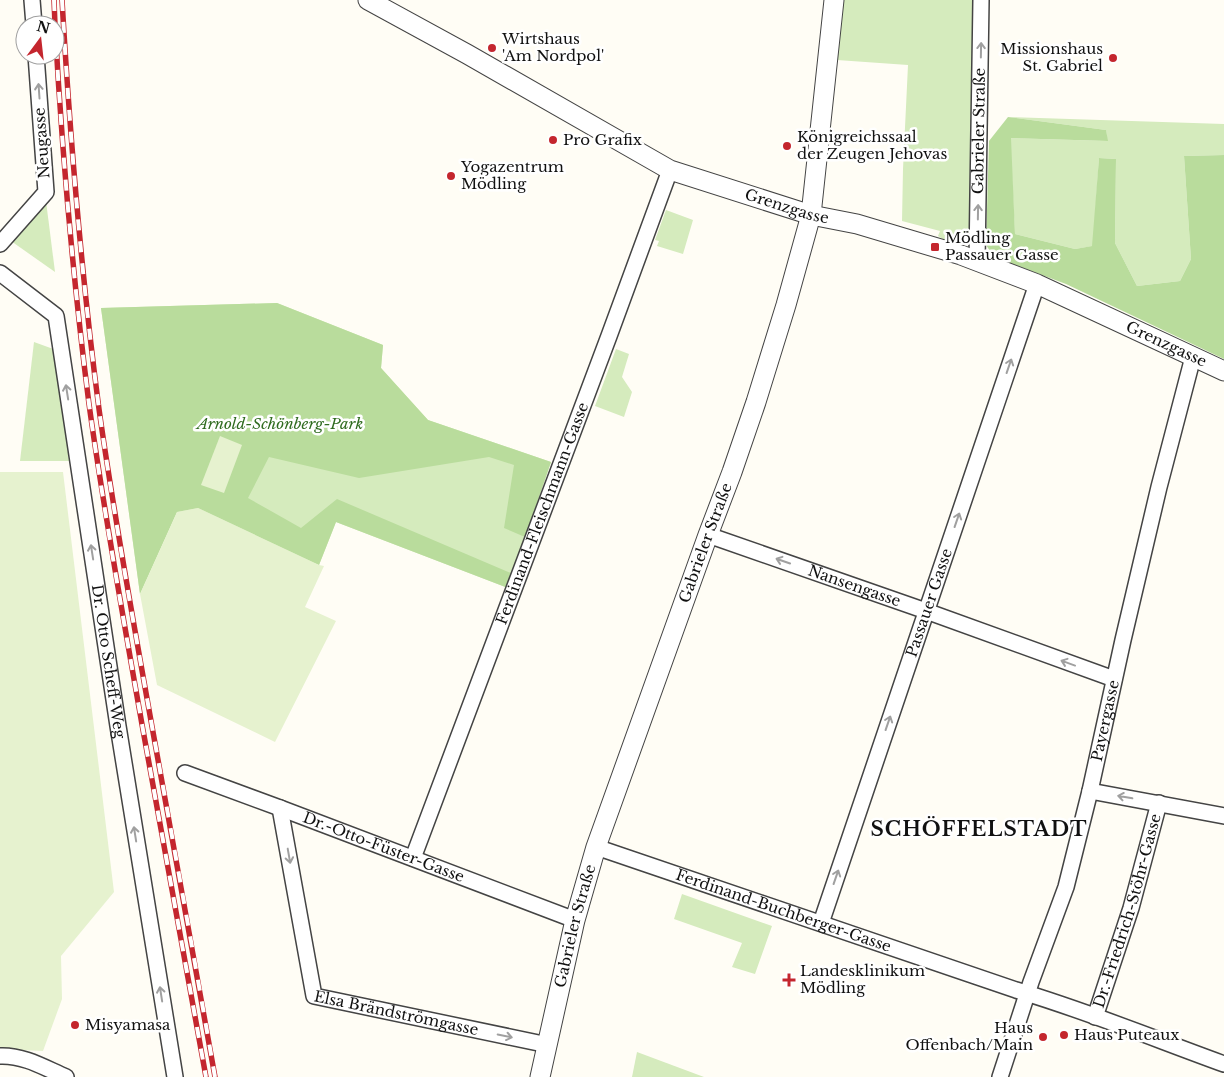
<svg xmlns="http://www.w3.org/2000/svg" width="1224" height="1077" font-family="'Libre Baskerville',serif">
	<rect width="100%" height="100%" fill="#fffdf5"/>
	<g fill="#d5ebbd">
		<polygon points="842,0 975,0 970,244 956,247 938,236 940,231 902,221 903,169 908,65 837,60"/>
		<polygon points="1008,117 1224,124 1224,155 1184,156 1191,259 1180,281 1137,286 1115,243 1116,159 1099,158 1093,246 1075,249 1015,234 1010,138 1107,141 1106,130"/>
		<polygon points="46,201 55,272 11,241"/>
		<polygon points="666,210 693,220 683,254 657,246 659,241 655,240"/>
		<polygon points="277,303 383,345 381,368 428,420 551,462 508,588 336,522 319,565 177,512 140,594 101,308"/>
		<polygon points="34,342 56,350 69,461 20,461"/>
		<polygon points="616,349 629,354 622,377 632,392 624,417 595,406"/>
		<polygon points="682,894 772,926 755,974 732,967 742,943 674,919"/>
		<polygon points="637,1052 704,1077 632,1077"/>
	</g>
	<g fill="#b9dc9c">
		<polygon points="1008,117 1106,130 1108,141 1011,138 1015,234 1075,249 1092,246 1099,158 1116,159 1115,243 1137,286 1180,281 1191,259 1184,156 1224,155 1224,359 1066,284 994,257 986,245 989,141"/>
		<polygon points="277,303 383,345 381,368 428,420 551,462 525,537 504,528 514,465 489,457 359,478 269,457 248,498 301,528 337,499 513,574 508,588 336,522 319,565 198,508 177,512 140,594 101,308"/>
	</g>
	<g fill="#e6f2cf">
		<polygon points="220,436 242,445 224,493 201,485"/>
		<polygon points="0,472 63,472 114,892 61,956 62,999 43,1051 0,1049"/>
		<polygon points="198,508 319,565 324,566 305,607 336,621 275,742 157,685 140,594 177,512"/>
	</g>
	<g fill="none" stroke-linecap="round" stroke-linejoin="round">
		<g stroke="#444" stroke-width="18">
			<g id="minor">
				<polyline points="32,0 34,25"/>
				<polyline points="0,244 46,192 36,55"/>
				<path id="s1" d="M977,261L981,0"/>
				<path id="s2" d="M0,273L56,316L118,726L175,1077"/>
				<path id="s3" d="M708,535L926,611L1114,679"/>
				<path id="s4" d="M185,773L280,808L575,920"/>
				<polyline points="1090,791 1224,816"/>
				<path id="s5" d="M280,808L314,996L548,1045"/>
				<path id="s6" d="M596,847L1016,990C1087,1011 1155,1039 1224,1064"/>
				<path id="s7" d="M413,858L609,336L670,170"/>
				<path id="s8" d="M821,923L1037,284"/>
				<path id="s9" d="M1095,1017L1131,908L1159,803"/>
				<path d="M0,1056C24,1055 45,1068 66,1077"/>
				<path id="s10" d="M1000,1077L1031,982L1066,887L1090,791L1123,640L1159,487L1193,357"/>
			</g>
		</g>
		<g stroke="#444" stroke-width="21">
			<g id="tertiary">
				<path id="s11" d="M368,0L467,54L670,170L811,215L857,224L961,255L1037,284L1224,371"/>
				<path id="s12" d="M540,1077L575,920L596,847L708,535L732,472L756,402L786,305L811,215L834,0"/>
			</g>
		</g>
		<use href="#minor" stroke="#fff" stroke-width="15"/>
		<use href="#tertiary" stroke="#fff" stroke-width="19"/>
		<g stroke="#c4262e" stroke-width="5.5">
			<g id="rail">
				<polyline points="54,0 55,25"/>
				<path d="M62,0C70,137 81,273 99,409C114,517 134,625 153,732C174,847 195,962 215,1077"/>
				<path d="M55,26C62,152 73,279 89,404C104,513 124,622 143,730C164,846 185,961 206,1077"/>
			</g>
		</g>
		<use href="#rail" stroke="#fff" stroke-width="4" stroke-dasharray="11" stroke-linecap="butt"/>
	</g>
	<defs><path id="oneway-shaft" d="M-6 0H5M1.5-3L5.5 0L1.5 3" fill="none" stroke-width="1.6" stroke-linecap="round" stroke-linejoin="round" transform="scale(1.25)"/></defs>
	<g stroke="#a0a0a0">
		<use href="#oneway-shaft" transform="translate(981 50) rotate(-89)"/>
		<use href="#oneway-shaft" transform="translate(39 91) rotate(-94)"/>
		<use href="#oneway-shaft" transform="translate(978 212) rotate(-89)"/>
		<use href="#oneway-shaft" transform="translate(1009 366) rotate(-71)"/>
		<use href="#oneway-shaft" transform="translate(67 392) rotate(-99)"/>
		<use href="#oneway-shaft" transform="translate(957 520) rotate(-71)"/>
		<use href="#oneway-shaft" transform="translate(92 552) rotate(-99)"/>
		<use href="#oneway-shaft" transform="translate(783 561) rotate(-161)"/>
		<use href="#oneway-shaft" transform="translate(1068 663) rotate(-160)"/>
		<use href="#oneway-shaft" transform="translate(888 723) rotate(-71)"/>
		<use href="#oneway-shaft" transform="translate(1125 797) rotate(-170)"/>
		<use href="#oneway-shaft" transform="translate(135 834) rotate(-99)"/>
		<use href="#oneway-shaft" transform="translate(289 856) rotate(80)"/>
		<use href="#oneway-shaft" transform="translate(836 877) rotate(-71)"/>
		<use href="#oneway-shaft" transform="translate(161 994) rotate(-99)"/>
		<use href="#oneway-shaft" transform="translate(505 1036) rotate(12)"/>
	</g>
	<g fill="#c4262e" stroke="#fff" stroke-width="2">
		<circle cx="492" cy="48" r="5"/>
		<circle cx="1113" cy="58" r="5"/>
		<circle cx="553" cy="140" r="5"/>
		<circle cx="787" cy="146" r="5"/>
		<circle cx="451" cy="176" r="5"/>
		<rect x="930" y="242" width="10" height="10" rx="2.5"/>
		<path d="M786.5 972.5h5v5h5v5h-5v5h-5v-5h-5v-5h5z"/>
		<circle cx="75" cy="1025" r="5"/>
		<circle cx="1064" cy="1035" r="5"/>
		<circle cx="1043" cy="1037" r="5"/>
	</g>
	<g text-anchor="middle" stroke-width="5" stroke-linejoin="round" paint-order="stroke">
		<g font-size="15" fill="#111" stroke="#fff" text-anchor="start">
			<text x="502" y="44">Wirtshaus<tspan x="502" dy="17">'Am Nordpol'</tspan></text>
			<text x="1103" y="54" text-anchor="end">Missionshaus<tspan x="1103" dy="17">St. Gabriel</tspan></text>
			<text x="797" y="142">Königreichssaal<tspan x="797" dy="17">der Zeugen Jehovas</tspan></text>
			<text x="563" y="145">Pro Grafix</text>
			<text x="461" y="172">Yogazentrum<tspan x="461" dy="17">Mödling</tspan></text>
			<text x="945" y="243">Mödling<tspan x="945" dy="17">Passauer Gasse</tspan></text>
			<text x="800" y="976">Landesklinikum<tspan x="800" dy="17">Mödling</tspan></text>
			<text x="85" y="1030">Misyamasa</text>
			<text x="1033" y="1033" text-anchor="end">Haus<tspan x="1033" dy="17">Offenbach/Main</tspan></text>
			<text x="1074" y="1040">Haus Puteaux</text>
		</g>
		<g font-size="15" fill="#111" stroke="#fff">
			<text dy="5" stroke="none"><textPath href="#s1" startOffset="130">Gabrieler Straße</textPath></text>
			<text transform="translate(42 143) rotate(-94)" y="5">Neugasse</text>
			<text dy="5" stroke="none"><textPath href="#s11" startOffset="469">Grenzgasse</textPath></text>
			<text dy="5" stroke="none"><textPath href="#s11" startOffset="874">Grenzgasse</textPath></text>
			<text dy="5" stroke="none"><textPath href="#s7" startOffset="368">Ferdinand-Fleischmann-Gasse</textPath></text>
			<text dy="5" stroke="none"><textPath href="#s12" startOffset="560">Gabrieler Straße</textPath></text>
			<text dy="5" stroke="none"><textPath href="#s3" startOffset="155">Nansengasse</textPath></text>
			<text dy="5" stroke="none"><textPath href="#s8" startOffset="338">Passauer Gasse</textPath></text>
			<text dy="5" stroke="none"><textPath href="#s2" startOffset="420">Dr. Otto Scheff-Weg</textPath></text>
			<text dy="5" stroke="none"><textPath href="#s10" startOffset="372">Payergasse</textPath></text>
			<text dy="5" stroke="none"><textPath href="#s4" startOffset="212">Dr.-Otto-Füster-Gasse</textPath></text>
			<text dy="5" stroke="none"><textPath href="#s6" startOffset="198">Ferdinand-Buchberger-Gasse</textPath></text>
			<text dy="5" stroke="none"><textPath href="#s9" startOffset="111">Dr.-Friedrich-Stöhr-Gasse</textPath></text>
			<text dy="5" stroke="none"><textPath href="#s12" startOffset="155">Gabrieler Straße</textPath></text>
			<text dy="5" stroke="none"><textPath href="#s5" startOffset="275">Elsa Brändströmgasse</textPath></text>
		</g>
		<g font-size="15" font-style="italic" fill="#2f6b1f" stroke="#fff">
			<text x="280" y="429">Arnold-Schönberg-Park</text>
		</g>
		<g font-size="20" font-weight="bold" letter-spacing="1" fill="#111" stroke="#fff">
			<text x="979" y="836">SCHÖFFELSTADT</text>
		</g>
	</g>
	<g transform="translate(40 40) rotate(15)"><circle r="24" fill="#ffffff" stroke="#a0a0a0"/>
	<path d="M0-4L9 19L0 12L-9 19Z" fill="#c4262e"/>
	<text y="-8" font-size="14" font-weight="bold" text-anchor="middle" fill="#111111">N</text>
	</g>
</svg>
